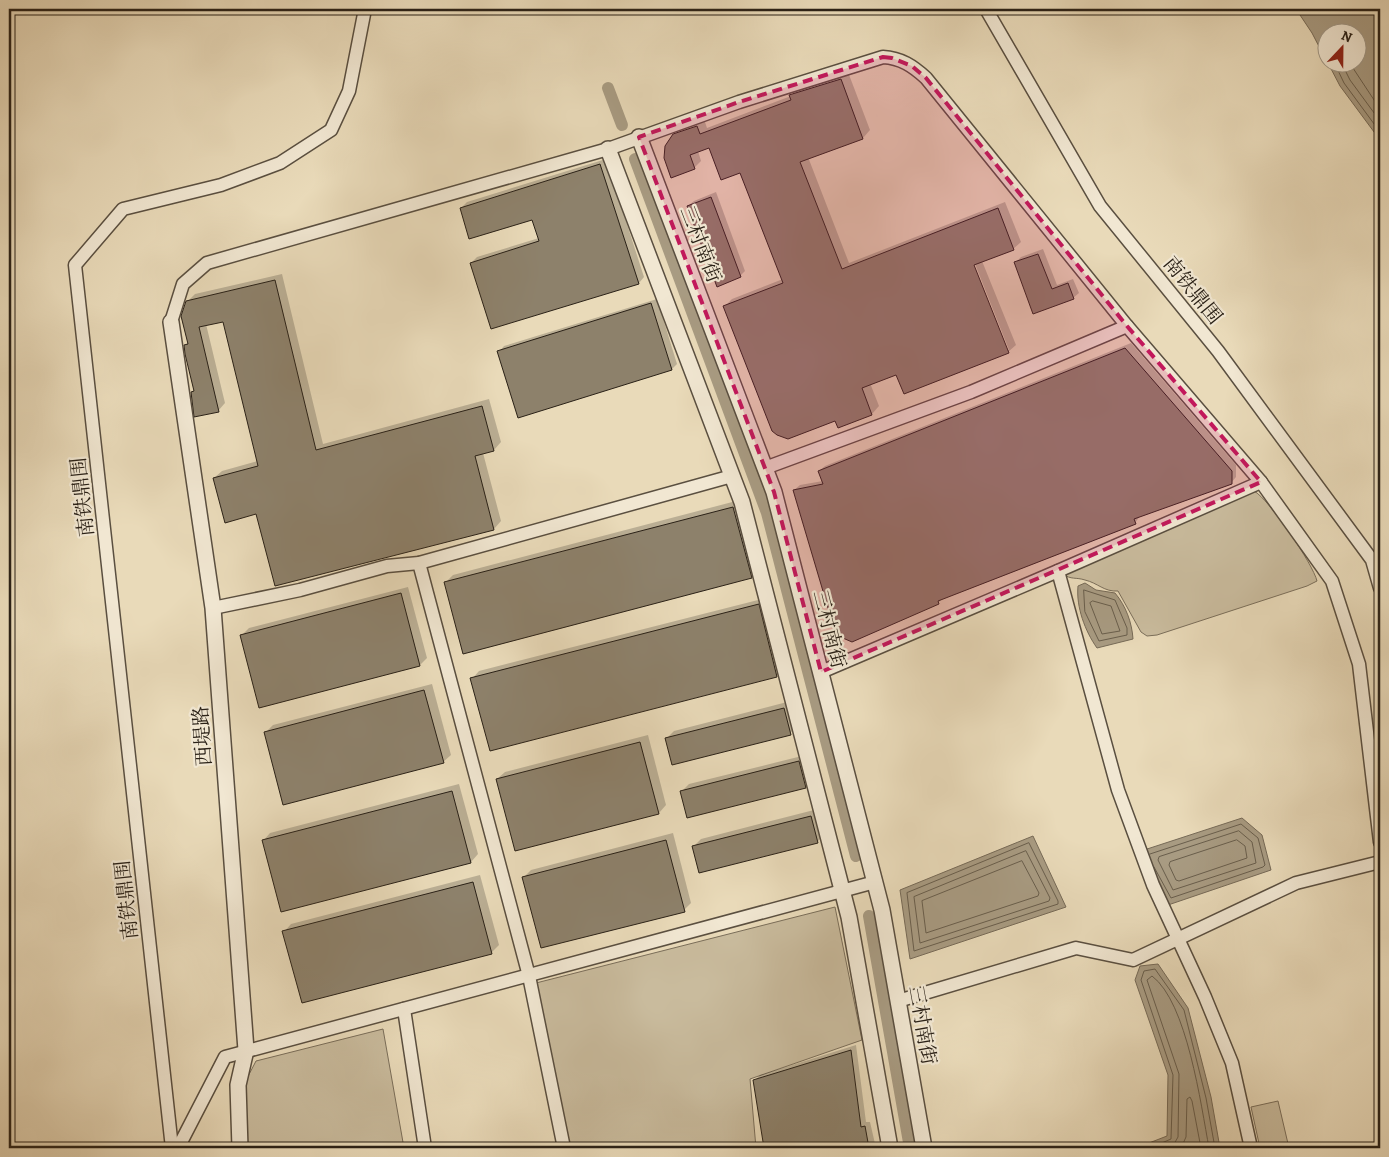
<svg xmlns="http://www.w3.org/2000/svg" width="1389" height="1157" font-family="Alegreya,'Noto Serif SC',serif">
	<rect width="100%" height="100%" fill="#e9dab9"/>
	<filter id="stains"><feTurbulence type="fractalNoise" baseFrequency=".004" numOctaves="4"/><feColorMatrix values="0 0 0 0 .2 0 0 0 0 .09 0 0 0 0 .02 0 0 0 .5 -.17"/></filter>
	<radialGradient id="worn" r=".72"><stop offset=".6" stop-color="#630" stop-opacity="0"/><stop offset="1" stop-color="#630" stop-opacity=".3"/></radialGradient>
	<g fill="#c9bb9d" stroke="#7a6e5a">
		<path d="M1254,491C1269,499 1313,564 1317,581L1307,586L1157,635L1147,636L1141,632L1118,591C1104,592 1098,583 1085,580C1076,577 1071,580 1063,574Z"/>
		<polygon points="835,907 862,1040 750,1079 756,1148 569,1148 536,983"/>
		<polygon points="383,1029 404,1148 245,1148 243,1086 256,1061"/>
		<polygon points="1278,1101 1289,1148 1260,1148 1251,1107"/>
	</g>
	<g fill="#a89b82" stroke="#766a57">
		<polygon points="1296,9 1380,9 1380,140 1340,86 1328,63 1356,62 1356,32 1326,32 1326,60 1312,33"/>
		<path d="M1085,583L1096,590L1115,593C1126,606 1132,623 1133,639L1097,648C1085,631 1076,607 1078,586Z"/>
		<polygon points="1242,818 1262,835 1271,870 1168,905 1141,851"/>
		<polygon points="1033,836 1066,907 910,959 900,890"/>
		<polygon points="1158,964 1188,1008 1211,1097 1220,1148 1136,1148 1167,1136 1168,1075 1135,980 1140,966"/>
	</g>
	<g fill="#0003" fill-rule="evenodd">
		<path d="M848,72L870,130L863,138L808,157L849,263L1005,202L1021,242L1013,249L982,261L1016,345L1008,352L897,373L870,383L879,406L872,414L839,426L836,420L725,306L732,299L783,279L741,172L710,147L698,151L701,161L694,168L672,137L679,129L704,119L707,128L791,96L798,88ZM973,259L1009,350H1007L971,260Z"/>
		<polygon points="606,159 644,277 639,283 492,328 471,263 477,257 539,238 533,219 461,208 467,202"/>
		<polygon points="716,192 745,271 740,276 688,206 694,201"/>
		<polygon points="1043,249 1057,285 1073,279 1079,293 1073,298 1034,313 1015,263 1021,257"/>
		<polygon points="282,274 323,444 489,399 501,442 494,450 483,453 501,521 494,529 276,585 257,513 214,478 222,471 258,461 224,320 206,324 225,403 218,411 192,393 195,390 185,345 189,342 187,302 195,294"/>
		<polygon points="657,299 677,364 672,369 519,416 499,352 504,346"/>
		<polygon points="1131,343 1236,465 1236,477 1231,483 1140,516 1135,523 944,597 938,603 794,490 800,485 823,481 819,471 825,466"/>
		<polygon points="740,500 759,570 751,577 446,582 453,575"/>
		<polygon points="408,587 427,658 420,665 241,636 249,628"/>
		<polygon points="766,598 784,668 777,676 490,749 472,679 479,671"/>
		<polygon points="432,684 451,755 443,762 265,733 273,725"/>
		<polygon points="791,701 798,726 790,733 667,738 674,731"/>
		<polygon points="648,735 666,805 659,813 516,849 497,779 505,772"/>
		<polygon points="806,755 812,780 805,787 681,792 689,784"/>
		<polygon points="459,784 478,854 471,862 263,841 270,833"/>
		<polygon points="818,809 825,834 817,842 694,846 701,839"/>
		<polygon points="673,833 691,903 684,910 524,877 531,870"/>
		<polygon points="480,875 499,945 491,953 284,932 291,924"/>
		<polygon points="856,1045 866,1122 870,1122 876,1148 760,1148 765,1143 754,1081 760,1075"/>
	</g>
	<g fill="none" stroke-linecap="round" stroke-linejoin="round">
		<g stroke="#695e4c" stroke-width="1">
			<polyline points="1334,62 1344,83 1380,132"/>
			<polyline points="1341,62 1350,80 1380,121"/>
			<polyline points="1349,62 1380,109"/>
			<polygon points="1084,590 1115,600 1127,628 1127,635 1099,641 1085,612"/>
			<polygon points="1093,601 1111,606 1120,631 1102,634 1090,603"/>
			<polygon points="1239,831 1252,842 1256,863 1173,890 1158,860 1159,857"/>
			<polygon points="1237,840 1245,846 1247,858 1179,881 1176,880 1169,865 1170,862"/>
			<polygon points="1029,843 1058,901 1058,904 914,951 907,893"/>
			<polygon points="1026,851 1050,898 1049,901 920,943 914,897"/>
			<polyline points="1150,854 1241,824 1258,838 1265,865 1263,867 1171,898 1154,867"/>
			<polygon points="1022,861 1039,893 1038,896 926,933 922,901"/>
			<polyline points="1150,1148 1171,1139 1173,1075 1141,980 1144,971 1155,969 1184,1010 1206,1098 1215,1148"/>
			<path d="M1166,1148L1174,1144L1178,1137L1179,1074L1147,980L1152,976C1187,1002 1201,1105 1209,1148"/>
			<polyline points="1181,1148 1186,1137 1187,1099 1190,1097 1192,1101 1201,1148"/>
		</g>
		<g stroke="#a89b82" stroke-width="12">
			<polyline points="608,88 622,125"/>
			<polyline points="635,159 767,513 856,856"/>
			<polyline points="869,916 910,1148"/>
		</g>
	</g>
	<g fill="#8d816b" stroke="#2a2117">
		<polygon points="841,79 863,139 800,162 842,269 998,208 1014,250 974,265 1009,353 904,394 896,375 862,388 872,415 838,428 835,421 788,439 777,435 772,431 723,306 783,283 740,173 721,180 709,148 690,155 695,169 671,178 664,158 665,146 673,134 697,126 700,134 791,100 789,95"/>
		<polygon points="600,164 639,284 491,329 470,263 539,241 532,220 469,239 460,208"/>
		<polygon points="711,197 741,277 717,287 687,206"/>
		<polygon points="1038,254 1052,289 1068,283 1074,299 1033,314 1014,262"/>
		<polygon points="275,280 316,450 482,406 494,451 475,456 494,530 275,586 256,514 225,523 213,478 258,466 223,322 199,327 219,412 194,417 191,392 194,391 185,354 184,345 188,344 181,316 186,301"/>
		<polygon points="651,303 672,370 518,418 497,351"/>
		<polygon points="1125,348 1232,471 1232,484 1134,519 1136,524 938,601 939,604 852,642 836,635 793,490 823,484 818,471"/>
		<polygon points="733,507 752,578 463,654 444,582"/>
		<polygon points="401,593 420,666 259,708 240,635"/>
		<polygon points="759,604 777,677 490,751 470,678"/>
		<polygon points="424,690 444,763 283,805 264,732"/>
		<polygon points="784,708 791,735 672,765 665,738"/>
		<polygon points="640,742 659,814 515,851 496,779"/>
		<polygon points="799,761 806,788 687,818 680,791"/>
		<polygon points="452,791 471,863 281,912 262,840"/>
		<polygon points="811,816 818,843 699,873 692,846"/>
		<polygon points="666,840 685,912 541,948 522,877"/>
		<polygon points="473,882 492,954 302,1003 282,931"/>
		<polygon points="851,1050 861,1127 865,1126 869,1148 764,1148 753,1080"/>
	</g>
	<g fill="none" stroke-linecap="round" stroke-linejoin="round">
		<g stroke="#5a4f40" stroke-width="15">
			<g id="minor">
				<polyline points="986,9 1100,206 1218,351 1372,560 1380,588"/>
				<path d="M171,322L183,284L207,263L608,149L739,102L883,57C901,58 913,66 926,78L1127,326L1261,482L1332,581L1359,664L1380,842"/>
				<polyline points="765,468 971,392 1127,326"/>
				<polyline points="419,563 529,976 564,1148"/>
				<polyline points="1058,571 1118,790 1153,885 1205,997 1232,1063 1251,1148"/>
				<polyline points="213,608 300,590 387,566 419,563 732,476"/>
				<polyline points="821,672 1058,571 1261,482"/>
				<polyline points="898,1001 1076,948 1133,960 1296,883 1380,862"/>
				<polyline points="404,1009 425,1148"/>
				<polyline points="172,1148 75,265 123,209 221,185 280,163 331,130 349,91 365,9"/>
				<polyline points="178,1148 225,1057 875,882"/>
			</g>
		</g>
		<g stroke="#5a4f40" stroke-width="18">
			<g id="tertiary">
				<polyline points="639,137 774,492 882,910 924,1148"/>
				<polyline points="608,149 742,502 849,917 890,1148"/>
				<polyline points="171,322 213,608 246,1050 238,1085 240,1148"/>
			</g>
		</g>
		<use href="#minor" stroke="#f1e7d2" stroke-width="12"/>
		<use href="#tertiary" stroke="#f1e7d2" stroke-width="15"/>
	</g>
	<path fill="#c2185b" fill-opacity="0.2" stroke="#c2185b" stroke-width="4" stroke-dasharray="10 6" stroke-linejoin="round" d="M883,57L892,58L912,66L926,78L1127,326L1261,482L821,672L774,492L639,137L739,102Z"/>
	<g text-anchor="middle" stroke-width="4.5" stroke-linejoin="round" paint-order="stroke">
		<g font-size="20" fill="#2a2117" stroke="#f1e7d2">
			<text transform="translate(701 244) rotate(69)" y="7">三村南街</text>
			<text transform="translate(1193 290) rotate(51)" y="7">南铁鼎围</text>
			<text transform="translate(82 497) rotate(-96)" y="7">南铁鼎围</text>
			<text transform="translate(830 629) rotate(76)" y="7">三村南街</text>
			<text transform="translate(202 736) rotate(-94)" y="7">西堤路</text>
			<text transform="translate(126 900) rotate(-96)" y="7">南铁鼎围</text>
			<text transform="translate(923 1025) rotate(80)" y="7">三村南街</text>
		</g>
	</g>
	<rect width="1389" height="1157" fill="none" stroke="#e9dab9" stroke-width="30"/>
	<rect x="10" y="10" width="1369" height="1137" fill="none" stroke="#2a2117" stroke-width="2.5"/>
	<rect x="15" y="15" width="1359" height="1127" fill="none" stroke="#2a2117"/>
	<g transform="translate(1342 48) rotate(22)"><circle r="24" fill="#f1e7d2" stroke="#a19887"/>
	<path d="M0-4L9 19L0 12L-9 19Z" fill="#8f2418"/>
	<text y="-8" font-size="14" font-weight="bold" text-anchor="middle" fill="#2a2117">N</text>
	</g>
	<rect width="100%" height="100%" filter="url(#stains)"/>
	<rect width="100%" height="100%" fill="url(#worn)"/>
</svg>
